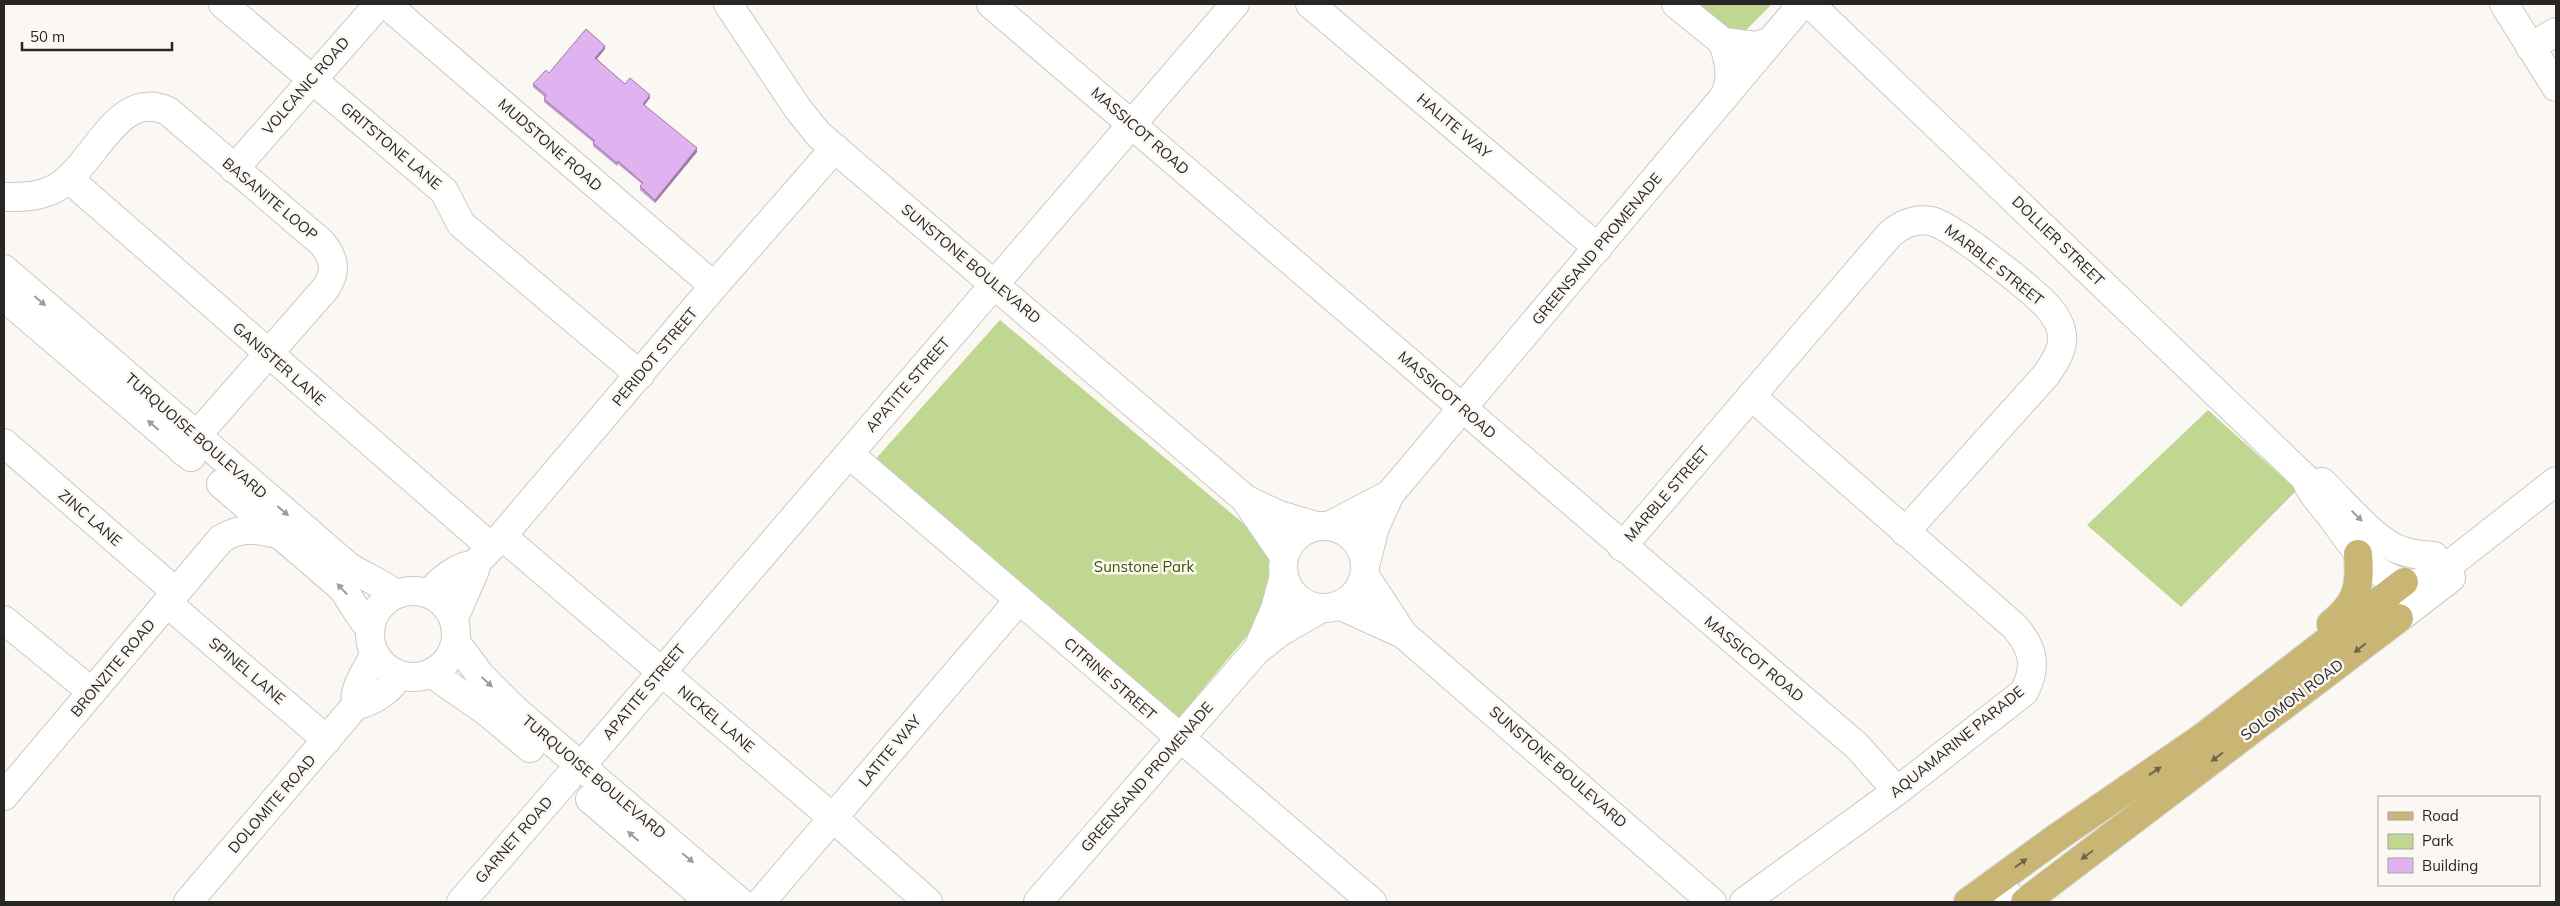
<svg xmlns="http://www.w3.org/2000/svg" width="2560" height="906" font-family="Mulish,sans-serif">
	<rect width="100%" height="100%" fill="#fbf8f4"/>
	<g fill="#bfd791">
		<polygon points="1688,4 1770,4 1771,5 1737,39"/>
		<polygon points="1000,320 1268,544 1273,605 1176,721 872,463"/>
		<polygon points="2208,410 2297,490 2181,607 2087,525"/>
	</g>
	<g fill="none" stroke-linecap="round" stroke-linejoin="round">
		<g stroke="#cbc9c5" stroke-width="30">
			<g id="minor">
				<polyline points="223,4 444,191 461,224 640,375"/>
				<polyline points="386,4 714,286"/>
				<polyline points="728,4 798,109 819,135 1244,498 1284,556"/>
				<polyline points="991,4 1857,746 1897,791"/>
				<polyline points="1310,4 1598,248"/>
				<polyline points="1676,4 1723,42"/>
				<path d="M1810,4L2305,478C2311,494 2321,503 2331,516C2350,542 2371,577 2406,583C2421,586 2432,577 2444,569L2556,481"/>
				<polyline points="2504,4 2556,87"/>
				<polyline points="2530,47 2556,32"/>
				<path d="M1723,98C1734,79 1729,62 1723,42L1756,46L1771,41"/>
				<polyline points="234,169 379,4"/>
				<polyline points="69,179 491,547"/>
				<path d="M4,197C24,197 42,197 59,186C96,162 118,88 168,111L322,243C335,259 337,272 325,289L183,451"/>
				<path d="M4,269L348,566C359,574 389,587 395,594"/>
				<polyline points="4,297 191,457"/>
				<polyline points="4,443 176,592"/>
				<polyline points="849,454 1372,902"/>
				<path d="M2322,482C2343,502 2369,535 2395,548C2408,554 2420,555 2434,556"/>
				<path d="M221,484L342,588C352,601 358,616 370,628"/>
				<polyline points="1245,499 1279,515 1316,526"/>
				<circle cx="1324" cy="567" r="41"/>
				<polyline points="1329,526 1390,494"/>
				<polyline points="502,536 833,818 928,902"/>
				<path d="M1622,547L1890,234C1902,224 1915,218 1931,221C1953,226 2031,289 2048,307C2053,313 2059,321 2061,330C2066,346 2055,362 2046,375L1905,532"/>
				<polyline points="1366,562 1375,527 1390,494 1802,4"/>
				<polyline points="1365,576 1403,634"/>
				<circle cx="413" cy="634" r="43"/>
				<path d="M430,594C437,582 460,564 474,565"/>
				<polyline points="167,603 327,740"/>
				<polyline points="1339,605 1403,634 1712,902"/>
				<polyline points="454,618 475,570 474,565 502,536 714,286 835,148"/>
				<polyline points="2399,618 2451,578"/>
				<polyline points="4,620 92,692"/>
				<polyline points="455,647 461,649 481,676 515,710 740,902"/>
				<polyline points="1258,648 1275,609 1284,576"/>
				<polyline points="431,673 487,712 530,748"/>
				<path d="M356,705C352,692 365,672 371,661L377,658"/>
				<polyline points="581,766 1235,4"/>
				<path d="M4,796L221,539C242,526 258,529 281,535"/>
				<polyline points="590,799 710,902"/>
				<polyline points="1997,881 2014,902"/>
				<path d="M188,902L356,705C370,703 395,689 397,674"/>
				<polyline points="461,902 567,779"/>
				<polyline points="761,902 1019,600"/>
				<polyline points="1038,902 1256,651 1280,632 1320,609"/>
				<path d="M1744,902L1897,791L2024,692C2038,666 2033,647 2014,626L1751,396"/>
			</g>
		</g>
		<g stroke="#d4d4d3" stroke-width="30">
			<g id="major">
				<path d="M2331,624C2357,603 2361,587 2358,554"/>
				<polyline points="1968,902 2059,836 2203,737 2404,582"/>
				<polyline points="2025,902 2399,618"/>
			</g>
		</g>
		<use href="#minor" stroke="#fff" stroke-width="28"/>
		<use href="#major" stroke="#cab674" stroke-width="28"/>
	</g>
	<polygon fill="#c19ace" points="605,49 597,59 625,84 650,98 644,105 697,152 655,203 640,190 640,186 642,184 618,164 617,166 593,146 593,142 544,102 544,99 545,97 533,87 533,84"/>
	<g fill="#9d7da8">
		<polygon points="605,46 605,49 595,61 595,58"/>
		<polygon points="650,95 650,98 643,107 643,104"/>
		<polygon points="697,148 697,152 655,203 655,200"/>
	</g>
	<polygon fill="#e0b3f0" stroke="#9d7da8" points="586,29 605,46 595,58 625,84 630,78 650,95 643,104 697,148 655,200 640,186 643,183 618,161 617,163 593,143 595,141 544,99 546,95 533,84 546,70 549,73"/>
	<defs><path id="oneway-solid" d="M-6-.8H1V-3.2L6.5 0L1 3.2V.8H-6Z" transform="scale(1.25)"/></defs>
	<g fill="#9e9d9d">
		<use href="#oneway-solid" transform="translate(40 301) rotate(41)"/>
		<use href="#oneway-solid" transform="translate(153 425) rotate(-139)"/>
		<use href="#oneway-solid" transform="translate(283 511) rotate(41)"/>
		<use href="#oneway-solid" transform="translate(2357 516) rotate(44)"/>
		<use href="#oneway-solid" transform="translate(342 589) rotate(-133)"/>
		<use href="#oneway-solid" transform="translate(487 682) rotate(42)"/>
		<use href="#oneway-solid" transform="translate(633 836) rotate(-139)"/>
		<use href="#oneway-solid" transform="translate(688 858) rotate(40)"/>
	</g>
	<g fill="#706749">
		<use href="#oneway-solid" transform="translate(2360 648) rotate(142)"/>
		<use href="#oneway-solid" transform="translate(2217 757) rotate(143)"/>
		<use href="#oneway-solid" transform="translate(2155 771) rotate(-34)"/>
		<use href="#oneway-solid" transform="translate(2087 855) rotate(143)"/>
		<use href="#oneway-solid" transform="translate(2021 863) rotate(-36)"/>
	</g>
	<g text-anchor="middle" stroke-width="5" stroke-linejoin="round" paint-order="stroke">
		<g font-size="15" fill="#272625" stroke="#fbf8f4">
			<text transform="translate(306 86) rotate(-49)" y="5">VOLCANIC ROAD</text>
			<text transform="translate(1454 126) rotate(40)" y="5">HALITE WAY</text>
			<text transform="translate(1140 131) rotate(41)" y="5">MASSICOT ROAD</text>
			<text transform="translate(550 145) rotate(41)" y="5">MUDSTONE ROAD</text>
			<text transform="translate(391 146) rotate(40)" y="5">GRITSTONE LANE</text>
			<text transform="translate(270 199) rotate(40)" y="5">BASANITE LOOP</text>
			<text transform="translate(2058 241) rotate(44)" y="5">DOLLIER STREET</text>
			<text transform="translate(1597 249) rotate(-50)" y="5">GREENSAND PROMENADE</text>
			<text transform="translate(971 264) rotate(40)" y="5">SUNSTONE BOULEVARD</text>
			<text transform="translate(1994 265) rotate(38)" y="5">MARBLE STREET</text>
			<text transform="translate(655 357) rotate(-50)" y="5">PERIDOT STREET</text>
			<text transform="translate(279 364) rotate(41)" y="5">GANISTER LANE</text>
			<text transform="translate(908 385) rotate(-49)" y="5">APATITE STREET</text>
			<text transform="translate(1447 395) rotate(41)" y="5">MASSICOT ROAD</text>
			<text transform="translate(196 436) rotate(41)" y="5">TURQUOISE BOULEVARD</text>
			<text transform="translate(1667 494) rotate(-49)" y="5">MARBLE STREET</text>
			<text transform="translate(90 518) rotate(41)" y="5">ZINC LANE</text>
			<text transform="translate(1754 659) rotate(40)" y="5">MASSICOT ROAD</text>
			<text transform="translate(113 668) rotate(-50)" y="5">BRONZITE ROAD</text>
			<text transform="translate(247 671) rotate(40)" y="5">SPINEL LANE</text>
			<text transform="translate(1110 679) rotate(41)" y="5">CITRINE STREET</text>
			<text transform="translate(644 692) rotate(-50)" y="5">APATITE STREET</text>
			<text transform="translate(2292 700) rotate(-37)" y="5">SOLOMON ROAD</text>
			<text transform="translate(716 719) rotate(40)" y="5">NICKEL LANE</text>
			<text transform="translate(1957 742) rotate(-39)" y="5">AQUAMARINE PARADE</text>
			<text transform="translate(890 751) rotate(-50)" y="5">LATITE WAY</text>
			<text transform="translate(1558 767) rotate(41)" y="5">SUNSTONE BOULEVARD</text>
			<text transform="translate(594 777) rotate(40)" y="5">TURQUOISE BOULEVARD</text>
			<text transform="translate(1147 777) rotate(-49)" y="5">GREENSAND PROMENADE</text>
			<text transform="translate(272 804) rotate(-49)" y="5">DOLOMITE ROAD</text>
			<text transform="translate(514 840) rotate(-49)" y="5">GARNET ROAD</text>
		</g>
		<g font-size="15" fill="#405402" stroke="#fbf8f4">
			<text x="1144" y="572">Sunstone Park</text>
		</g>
	</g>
	<rect width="2560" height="906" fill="none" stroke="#272625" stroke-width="10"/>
	<rect x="2378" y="796" width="162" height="90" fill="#fbf8f4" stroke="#a6a4a1"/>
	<rect x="2388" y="812" width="25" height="8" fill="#cab674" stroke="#a6a4a1"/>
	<text x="2422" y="821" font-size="15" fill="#272625">Road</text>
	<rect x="2388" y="834" width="25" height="15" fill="#bfd791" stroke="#a6a4a1"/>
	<text x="2422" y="846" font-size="15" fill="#272625">Park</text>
	<rect x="2388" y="858" width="25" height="15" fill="#e0b3f0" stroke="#a6a4a1"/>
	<text x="2422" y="871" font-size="15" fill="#272625">Building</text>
	<path d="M22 42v8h150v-8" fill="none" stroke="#272625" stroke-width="2.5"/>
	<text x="30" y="42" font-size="15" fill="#272625" stroke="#fbf8f4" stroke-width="4" paint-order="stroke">50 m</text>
</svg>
